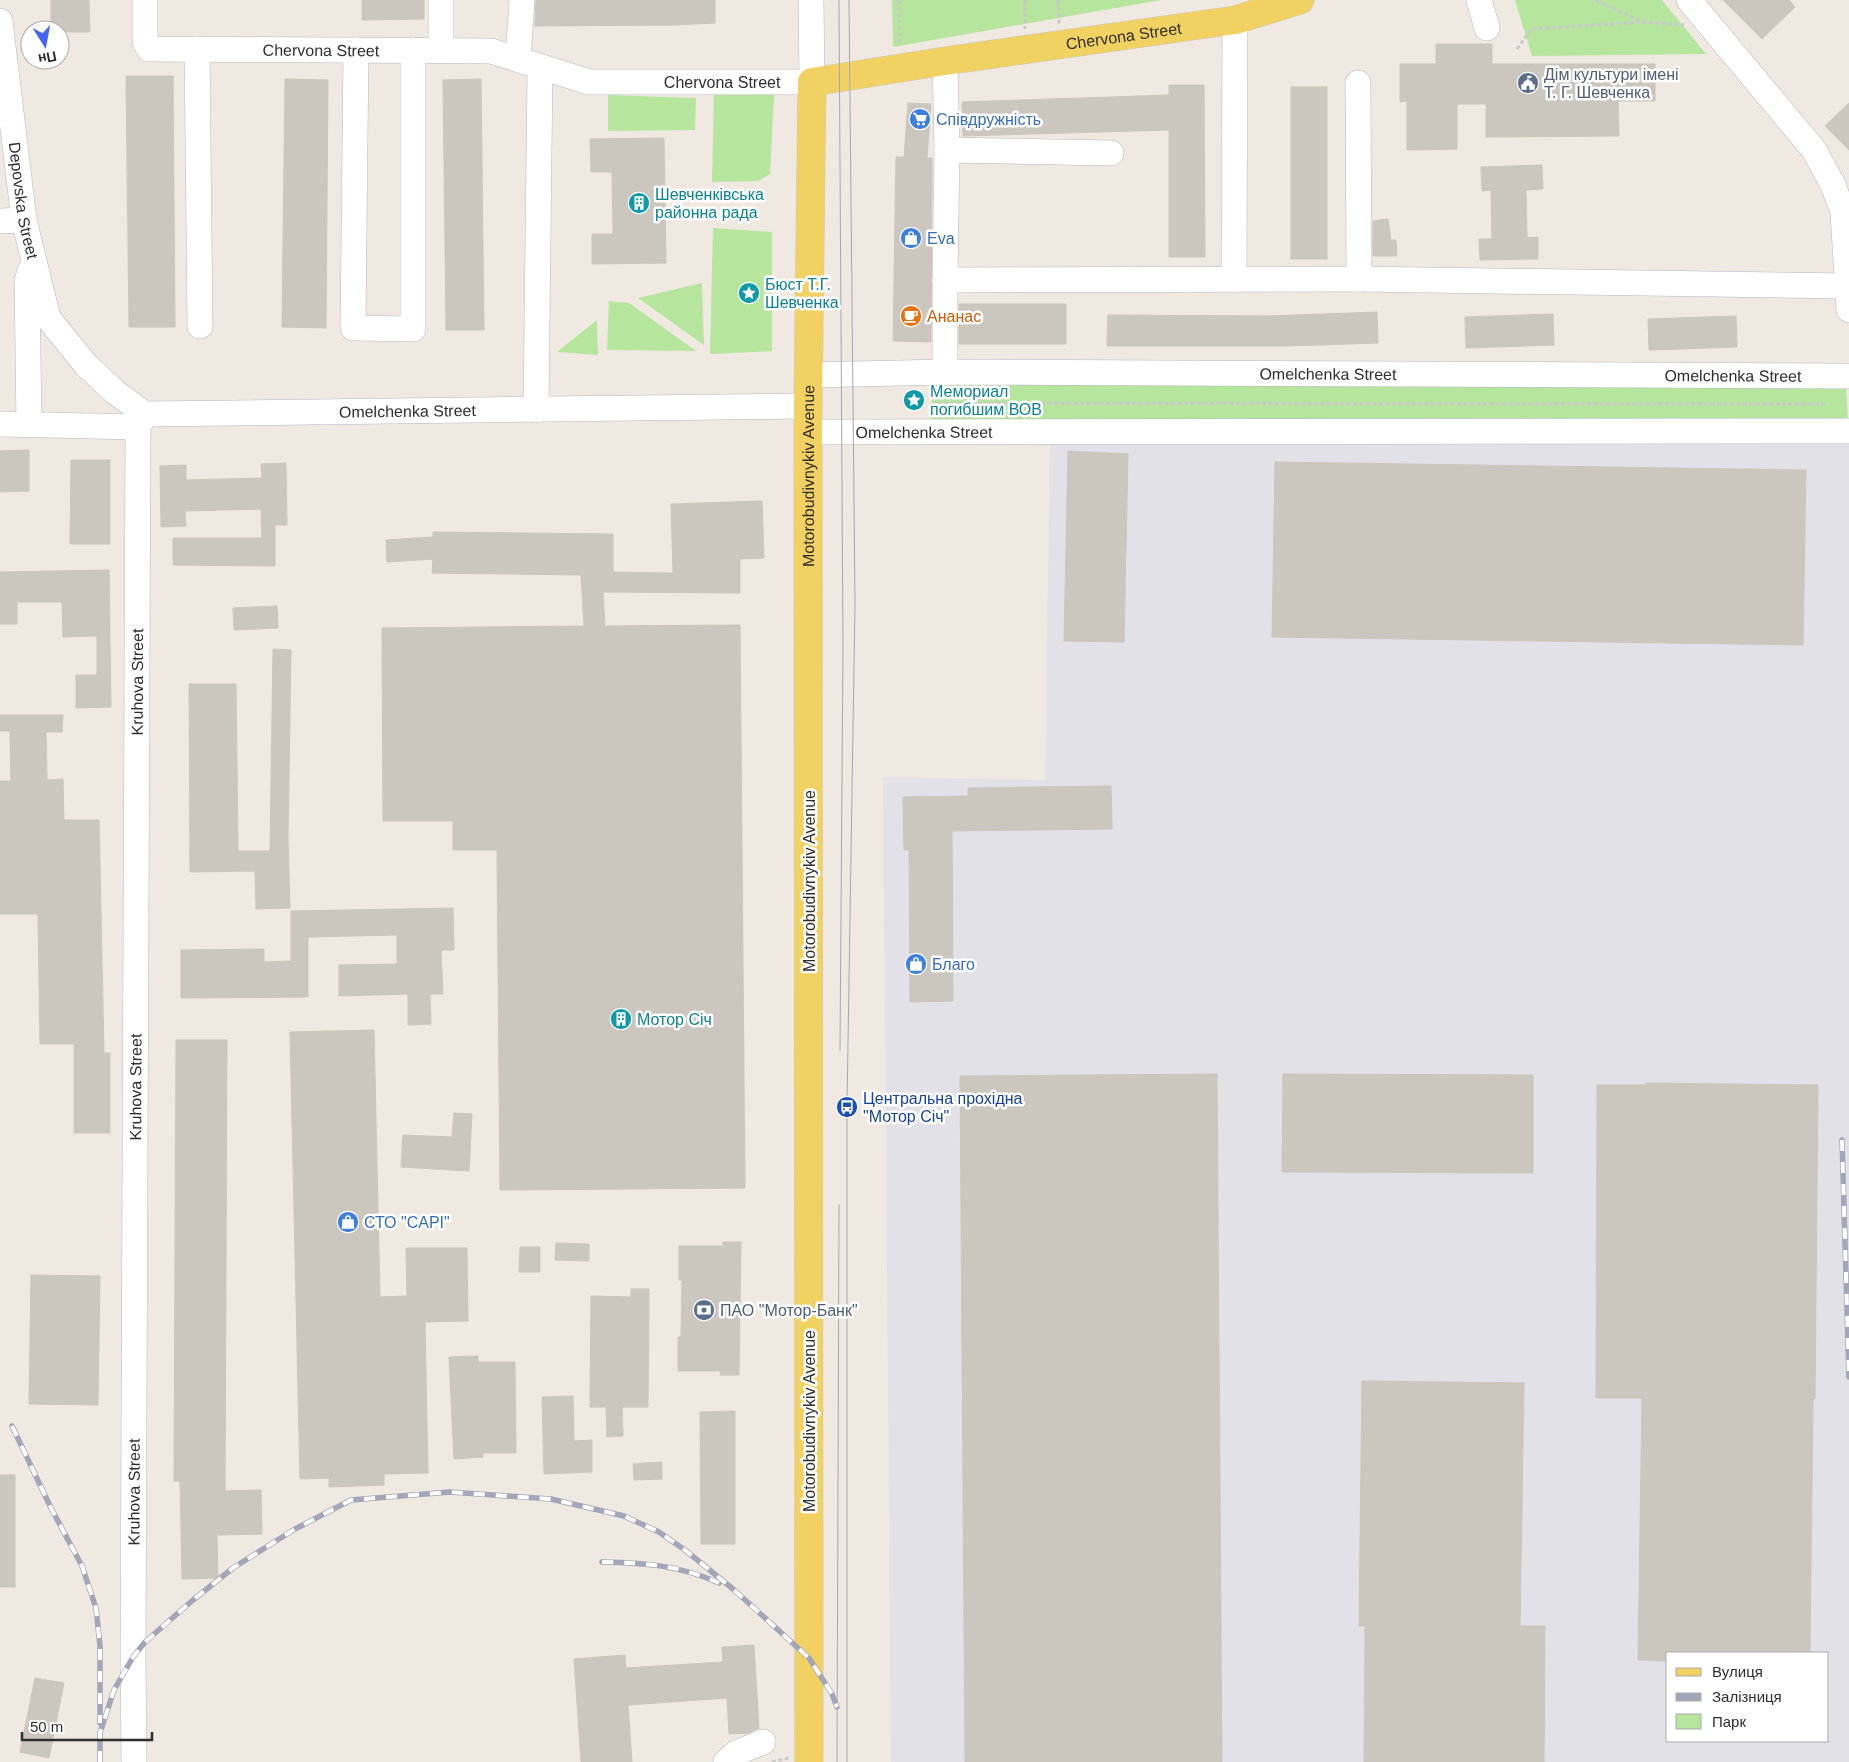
<svg xmlns="http://www.w3.org/2000/svg" width="1849" height="1762" font-family="Arial,sans-serif">
	<rect width="100%" height="100%" fill="#efe9e1"/>
	<path fill="#e3e1e8" fill-rule="evenodd" d="M1050,435L1849,436V1762H891L883,777L1045,780ZM1668,1653H1828V1741H1668Z"/>
	<g fill="#b6e59e">
		<polygon points="892,0 1161,0 893,47"/>
		<polygon points="1515,0 1662,0 1706,54 1532,56"/>
		<polygon points="714,93 774,95 770,174 758,181 712,182"/>
		<polygon points="608,95 696,98 695,130 608,131"/>
		<polygon points="713,228 772,232 772,351 710,354"/>
		<polygon points="702,283 704,345 638,298"/>
		<polygon points="609,301 629,303 696,351 607,350"/>
		<polygon points="597,320 598,355 557,352"/>
		<polygon points="933,379 1846,383 1848,423 930,425"/>
	</g>
	<g fill="#cbc7bf" stroke="#cbc5ba">
		<polygon points="51,0 89,0 90,32 60,32 60,30 51,30"/>
		<polygon points="362,0 424,0 424,19 362,20"/>
		<polygon points="536,0 715,0 715,23 675,25 535,26"/>
		<polygon points="1723,0 1789,0 1795,7 1762,39"/>
		<polygon points="1436,44 1492,44 1492,64 1655,64 1655,101 1618,101 1619,136 1486,137 1486,104 1457,104 1457,149 1407,150 1407,101 1400,102 1400,64 1436,64"/>
		<polygon points="126,76 173,76 175,327 129,327"/>
		<polygon points="285,79 328,80 326,328 282,327"/>
		<polygon points="481,79 484,330 446,330 443,80"/>
		<polygon points="1169,85 1204,85 1205,257 1169,257 1169,130 963,136 962,102 1169,95"/>
		<rect x="1291" y="87" width="36" height="172"/>
		<polygon points="908,103 931,104 927,158 932,158 931,342 893,341 896,157 904,157"/>
		<polygon points="1849,103 1849,150 1825,126"/>
		<polygon points="664,138 666,263 592,264 592,234 613,234 612,172 591,172 590,139"/>
		<polygon points="1542,165 1543,189 1526,190 1527,238 1538,237 1538,259 1480,260 1479,239 1492,239 1491,190 1482,191 1481,167"/>
		<polygon points="1388,219 1391,240 1396,240 1397,256 1373,256 1373,221"/>
		<rect x="959" y="304" width="107" height="40"/>
		<polygon points="1377,312 1378,343 1286,346 1107,346 1108,315 1269,316"/>
		<polygon points="1553,314 1554,345 1466,348 1465,317"/>
		<polygon points="1736,316 1737,347 1649,350 1648,319"/>
		<polygon points="29,450 29,491 0,492 0,451"/>
		<polygon points="1068,451 1128,454 1124,642 1064,641"/>
		<polygon points="71,460 110,460 110,544 70,544"/>
		<polygon points="1275,462 1806,470 1803,645 1272,637"/>
		<polygon points="286,463 287,525 275,525 275,566 173,565 173,538 262,538 261,509 185,511 186,526 161,527 160,466 186,465 186,480 262,478 261,464"/>
		<polygon points="762,501 764,558 740,559 740,593 603,592 605,626 740,625 745,1188 500,1190 497,850 453,850 453,821 383,821 382,628 584,626 581,575 432,573 433,559 387,562 386,540 433,537 433,532 613,534 613,572 673,573 671,504"/>
		<polygon points="109,570 111,707 76,708 76,675 97,675 97,636 63,637 62,602 17,602 17,624 0,624 0,572"/>
		<polygon points="277,606 278,628 234,630 233,608"/>
		<polygon points="273,649 291,650 288,839 290,908 256,909 255,871 190,872 189,684 236,684 238,851 270,851"/>
		<polygon points="0,715 63,715 62,732 46,732 47,780 63,779 64,820 99,820 104,1053 110,1053 110,1133 74,1133 74,1044 40,1044 38,914 0,914 0,781 11,781 10,731 0,731"/>
		<polygon points="1111,786 1112,829 952,831 953,1001 910,1002 909,850 904,850 903,797 968,796 968,788"/>
		<polygon points="453,908 454,950 441,950 443,994 430,994 431,1024 408,1025 408,994 339,996 339,965 397,964 397,935 308,937 308,997 181,998 181,950 264,949 264,962 291,961 291,911"/>
		<polygon points="374,1030 380,1297 407,1296 406,1248 467,1248 468,1321 425,1322 428,1473 384,1474 384,1485 329,1487 329,1478 300,1479 290,1032"/>
		<polygon points="176,1040 227,1040 225,1491 261,1490 262,1534 217,1535 218,1578 182,1579 180,1481 174,1481"/>
		<polygon points="1217,1074 1222,1762 965,1762 960,1076"/>
		<polygon points="1283,1074 1533,1075 1533,1173 1282,1172"/>
		<polygon points="1646,1083 1818,1085 1815,1399 1813,1399 1810,1653 1668,1653 1668,1661 1638,1660 1642,1398 1596,1398 1597,1085 1646,1085"/>
		<polygon points="454,1113 472,1114 469,1171 401,1167 403,1135 452,1137"/>
		<polygon points="723,1242 741,1242 739,1375 720,1375 721,1371 678,1371 678,1337 681,1337 682,1280 679,1280 679,1246 723,1246"/>
		<polygon points="556,1243 589,1244 589,1261 555,1260"/>
		<polygon points="520,1247 540,1247 540,1272 519,1272"/>
		<polygon points="31,1275 100,1276 98,1405 29,1404"/>
		<polygon points="631,1289 649,1289 648,1407 622,1407 623,1436 607,1437 606,1407 590,1407 591,1296 631,1297"/>
		<polygon points="478,1356 478,1362 515,1362 516,1453 483,1453 483,1457 454,1459 449,1357"/>
		<polygon points="1362,1381 1524,1383 1520,1626 1545,1626 1544,1762 1364,1762 1365,1626 1359,1626"/>
		<polygon points="573,1396 574,1441 592,1440 592,1472 544,1474 542,1397"/>
		<polygon points="735,1411 735,1544 701,1544 700,1412"/>
		<polygon points="662,1462 662,1479 634,1480 633,1464"/>
		<rect x="0" y="1475" width="15" height="112"/>
		<polygon points="754,1645 759,1728 748,1733 729,1734 727,1698 628,1705 632,1762 581,1762 574,1659 625,1655 626,1668 723,1662 722,1647"/>
		<polygon points="35,1678 64,1683 49,1758 20,1752"/>
	</g>
	<g fill="none" stroke-linecap="round" stroke-linejoin="round">
		<g stroke="#b4b7c1" stroke-width="26">
			<g id="minor">
				<path id="s1" d="M145,0V42L149,49L491,51L589,82H812L811,0"/>
				<polyline points="441,0 441,50"/>
				<polyline points="1479,0 1487,28"/>
				<polyline points="1689,0 1814,150 1833,185 1843,212 1849,310"/>
				<path id="s2" d="M0,21L24,220L48,318L86,365L115,392L145,414L808,406"/>
				<polyline points="197,49 200,326"/>
				<polyline points="356,50 353,328 413,329 413,50"/>
				<polyline points="518,59 522,0"/>
				<polyline points="945,61 947,150"/>
				<polyline points="1358,83 1359,279"/>
				<polyline points="1111,153 947,150 945,280 1359,279 1847,286"/>
				<polyline points="0,221 24,220"/>
				<polyline points="1234,279 1235,20"/>
				<polyline points="945,280 945,372"/>
				<path id="s3" d="M808,375L945,372L1849,376"/>
				<polyline points="536,410 540,67"/>
				<polyline points="0,424 138,427"/>
				<polyline points="29,424 27,281 30,271"/>
				<path id="s4" d="M809,432L1849,431"/>
				<path id="s5" d="M134,1762L133,1657L138,427L145,414"/>
				<polyline points="726,1762 736,1753 763,1742"/>
			</g>
		</g>
		<g stroke="#c9c9c9" stroke-width="29">
			<g id="major">
				<path id="s6" d="M809,1762L808,406L812,82L945,61L1235,20L1300,0"/>
			</g>
		</g>
		<g stroke="#c9c9c9" stroke-width="3" stroke-dasharray="4 2.5" stroke-linecap="butt">
			<polyline points="899,0 900,46"/>
			<polyline points="1025,0 1025,29"/>
			<polyline points="1058,0 1059,24"/>
			<polyline points="1595,0 1643,22 1684,25"/>
			<polyline points="1517,49 1531,29 1643,22"/>
			<polyline points="937,403 1825,404"/>
			<polyline points="936,412 937,394"/>
			<polyline points="772,1762 789,1758"/>
		</g>
		<use href="#minor" stroke="#fff" stroke-width="25"/>
		<use href="#major" stroke="#f2d163" stroke-width="28"/>
		<g stroke="#a3a6b8" stroke-width="1">
			<polyline points="839,0 843,646 840,1050"/>
			<polyline points="837,1762 839,1205"/>
			<polyline points="847,1762 847,1107 855,603 849,0"/>
		</g>
		<g stroke="#a3a6b8" stroke-width="5.5">
			<g id="rail">
				<polyline points="1842,1140 1849,1377"/>
				<polyline points="12,1426 51,1508 82,1566 96,1608 100,1646 100,1723"/>
				<path d="M602,1562C645,1563 679,1565 719,1583"/>
				<polyline points="100,1762 100,1733 114,1690 133,1657 145,1642 193,1600 233,1568 295,1529 351,1500 450,1492 551,1499 624,1516 659,1532 685,1550 733,1589 809,1658 832,1694 837,1707"/>
			</g>
		</g>
		<use href="#rail" stroke="#fff" stroke-width="4" stroke-dasharray="11" stroke-linecap="butt"/>
	</g>
	<defs>
		<g id="civic-disc" transform="scale(1.125)"><circle r="9.5" fill="#5c6f8a" stroke="#fff"/><path d="M-.6-6.5H3V-4.5H.6V-3L4-1V1h2V6H-6V1h2V-1L-.6-3ZM-1.2 2.5V6h2.4V2.5Z" fill="#fff"/></g>
		<g id="supermarket-disc" transform="scale(1.125)"><circle r="9.5" fill="#3f7fe0" stroke="#fff"/><path d="M-6-5.5h2.5l.6 2H6L4.5 2H-2.5L-4.4-4H-6ZM-1.5 3.2a1.3 1.3 0 1 0 .1 0ZM3 3.2a1.3 1.3 0 1 0 .1 0Z" fill="#fff"/></g>
		<g id="building-disc" transform="scale(1.125)"><circle r="9.5" fill="#0f9aa8" stroke="#fff"/><path d="M-4-6H4V6H1V3H-1V6H-4ZM-2.5-4.3h1.7v1.8h-1.7ZM.8-4.3h1.7v1.8H.8ZM-2.5-1h1.7V.8h-1.7ZM.8-1h1.7V.8H.8Z" fill="#fff"/></g>
		<g id="shop-disc" transform="scale(1.125)"><circle r="9.5" fill="#3f7fe0" stroke="#fff"/><path d="M-5-2.5h2.3a2.7 3.5 0 0 1 5.4 0H5L5.5 6h-11ZM-1.5-2.5h3a1.5 2.3 0 0 0-3 0Z" fill="#fff"/></g>
		<g id="sight-disc" transform="scale(1.125)"><circle r="9.5" fill="#0f9aa8" stroke="#fff"/><path d="M0-6L1.8-2.2L6-1.7L2.9 1.2L3.7 5.4L0 3.3L-3.7 5.4L-2.9 1.2L-6-1.7L-1.8-2.2Z" fill="#fff"/></g>
		<g id="cafe-disc" transform="scale(1.125)"><circle r="9.5" fill="#e8710a" stroke="#fff"/><path d="M-5.5-4.5H6V0H3Q3 3.5 0 3.5H-2.5Q-5.5 3.5-5.5 0ZM3-3.2v2h1.7v-2ZM-6 4.5H4V6H-6Z" fill="#fff"/></g>
		<g id="bus-disc" transform="scale(1.125)"><circle r="9.5" fill="#1a4fb4" stroke="#fff"/><path d="M-5-6H5V4H4V6H2V4H-2V6H-4V4H-5ZM-3.5-4V0h7V-4ZM-3.5 1.2v1.5H-2V1.2ZM2 1.2v1.5H3.5V1.2Z" fill="#fff"/></g>
		<g id="bank-disc" transform="scale(1.125)"><circle r="9.5" fill="#5c6f8a" stroke="#fff"/><path d="M-6-4H6V4H-6ZM0-2.3a2.3 2.3 0 1 0 0 4.6a2.3 2.3 0 1 0 0-4.6Z" fill="#fff"/></g>
	</defs>
	<g fill-rule="evenodd">
		<use href="#civic-disc" x="1528" y="83"/>
		<use href="#supermarket-disc" x="920" y="119"/>
		<use href="#building-disc" x="639" y="203"/>
		<use href="#shop-disc" x="911" y="238"/>
		<use href="#sight-disc" x="749" y="293"/>
		<use href="#cafe-disc" x="911" y="316"/>
		<use href="#sight-disc" x="914" y="400"/>
		<use href="#shop-disc" x="916" y="964"/>
		<use href="#building-disc" x="621" y="1019"/>
		<use href="#bus-disc" x="847" y="1107"/>
		<use href="#shop-disc" x="348" y="1222"/>
		<use href="#bank-disc" x="704" y="1310"/>
	</g>
	<g text-anchor="middle" stroke-width="5" stroke-linejoin="round" paint-order="stroke">
		<g font-size="16" fill="#2e2e2e" stroke="#fff">
			<text dy="6" stroke="none"><textPath href="#s6" startOffset="1995">Chervona Street</textPath></text>
			<text dy="6" stroke="none"><textPath href="#s1" startOffset="222">Chervona Street</textPath></text>
			<text dy="6" stroke="none"><textPath href="#s1" startOffset="628">Chervona Street</textPath></text>
			<text dy="6" stroke="none"><textPath href="#s2" startOffset="181">Depovska Street</textPath></text>
			<text dy="6" stroke="none"><textPath href="#s3" startOffset="520">Omelchenka Street</textPath></text>
			<text dy="6" stroke="none"><textPath href="#s3" startOffset="925">Omelchenka Street</textPath></text>
			<text dy="6" stroke="none"><textPath href="#s2" startOffset="701">Omelchenka Street</textPath></text>
			<text dy="6" stroke="none"><textPath href="#s4" startOffset="115">Omelchenka Street</textPath></text>
			<text dy="6" stroke="none"><textPath href="#s6" startOffset="1286">Motorobudivnykiv Avenue</textPath></text>
			<text dy="6" stroke="none"><textPath href="#s5" startOffset="1080">Kruhova Street</textPath></text>
			<text transform="translate(809 881) rotate(-90)" y="6">Motorobudivnykiv Avenue</text>
			<text dy="6" stroke="none"><textPath href="#s5" startOffset="675">Kruhova Street</textPath></text>
			<text transform="translate(809 1421) rotate(-90)" y="6">Motorobudivnykiv Avenue</text>
			<text dy="6" stroke="none"><textPath href="#s5" startOffset="270">Kruhova Street</textPath></text>
		</g>
		<g font-size="16" fill="#4e5e75" stroke="#fff" text-anchor="start">
			<text x="1544" y="80">Дім культури імені<tspan x="1544" dy="18">Т. Г. Шевченка</tspan></text>
			<text x="720" y="1316">ПАО "Мотор-Банк"</text>
		</g>
		<g font-size="16" fill="#366cbe" stroke="#fff" text-anchor="start">
			<text x="936" y="125">Співдружність</text>
			<text x="927" y="244">Eva</text>
			<text x="932" y="970">Благо</text>
			<text x="364" y="1228">СТО "CAPI"</text>
		</g>
		<g font-size="16" fill="#0d838f" stroke="#fff" text-anchor="start">
			<text x="655" y="200">Шевченківська<tspan x="655" dy="18">районна рада</tspan></text>
			<text x="765" y="290">Бюст Т.Г.<tspan x="765" dy="18">Шевченка</tspan></text>
			<text x="930" y="397">Мемориал<tspan x="930" dy="18">погибшим ВОВ</tspan></text>
			<text x="637" y="1025">Мотор Січ</text>
		</g>
		<g font-size="16" fill="#c56008" stroke="#fff" text-anchor="start">
			<text x="927" y="322">Ананас</text>
		</g>
		<g font-size="16" fill="#164399" stroke="#fff" text-anchor="start">
			<text x="863" y="1104">Центральна прохідна<tspan x="863" dy="18">"Мотор Січ"</tspan></text>
		</g>
	</g>
	<rect x="1666" y="1652" width="162" height="90" fill="#ffffff" stroke="#ababab"/>
	<rect x="1676" y="1668" width="25" height="8" fill="#f2d163" stroke="#ababab"/>
	<text x="1712" y="1677" font-size="15" fill="#2e2e2e">Вулиця</text>
	<rect x="1676" y="1693" width="25" height="8" fill="#a3a6b8" stroke="#ababab"/>
	<text x="1712" y="1702" font-size="15" fill="#2e2e2e">Залізниця</text>
	<rect x="1676" y="1714" width="25" height="15" fill="#b6e59e" stroke="#ababab"/>
	<text x="1712" y="1727" font-size="15" fill="#2e2e2e">Парк</text>
	<g transform="translate(45 45) rotate(169)"><circle r="24" fill="#ffffff" stroke="#ababab"/>
	<path d="M0-4L9 19L0 12L-9 19Z" fill="#4264fb"/>
	<text y="-8" font-size="14" font-weight="bold" text-anchor="middle" fill="#2e2e2e">Пн</text>
	</g>
	<path d="M22 1732v8h130v-8" fill="none" stroke="#2e2e2e" stroke-width="2.5"/>
	<text x="30" y="1732" font-size="15" fill="#2e2e2e" stroke="#ffffff" stroke-width="4" paint-order="stroke">50 m</text>
</svg>
